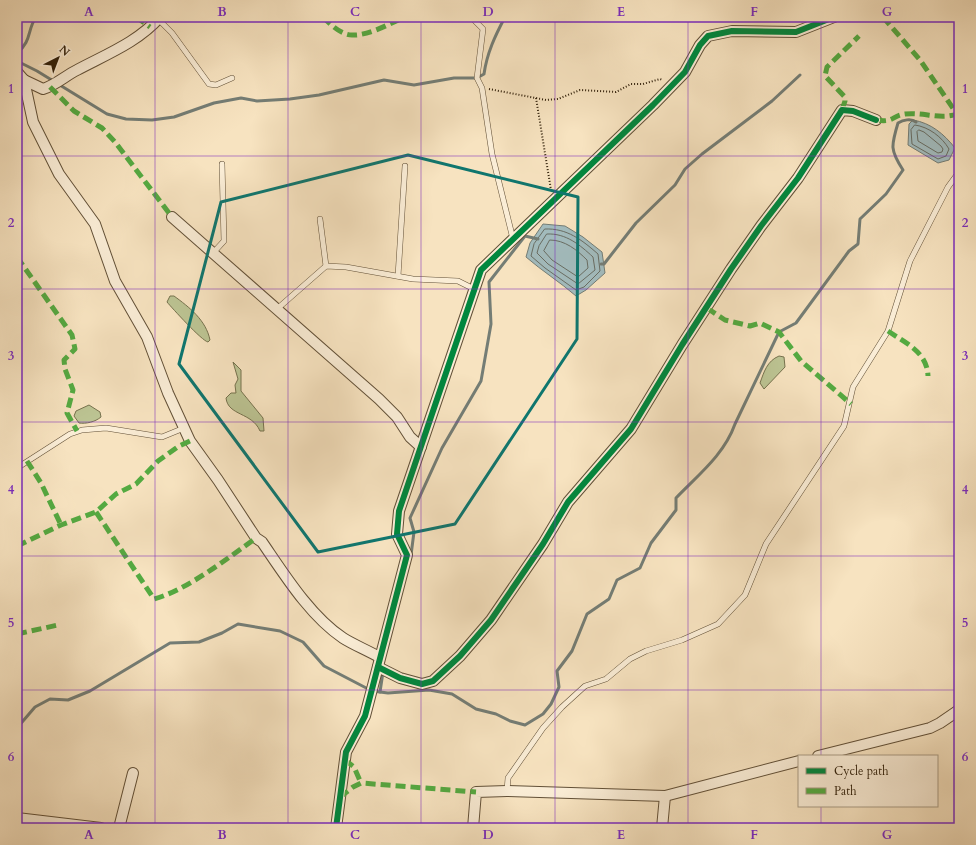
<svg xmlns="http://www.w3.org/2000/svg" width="976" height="845" font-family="Cardo,serif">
	<rect width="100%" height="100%" fill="#f7e3c0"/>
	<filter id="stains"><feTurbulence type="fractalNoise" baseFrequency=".005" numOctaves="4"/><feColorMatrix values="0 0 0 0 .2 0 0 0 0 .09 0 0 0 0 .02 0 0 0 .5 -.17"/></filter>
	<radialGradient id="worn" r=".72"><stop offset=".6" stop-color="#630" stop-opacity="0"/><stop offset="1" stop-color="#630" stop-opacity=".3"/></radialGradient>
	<g fill="#bcc493" stroke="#76724e">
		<path d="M170,296H174C189,307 206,320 210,340L208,342C202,341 172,308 167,302Z"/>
		<path d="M779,356L784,357L785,367L764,389L760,383C764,372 767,361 779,356Z"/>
		<path d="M233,362L241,370V391L263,418L264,431H260C252,412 228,416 226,398L231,393H236L235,385L238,379Z"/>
		<path d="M89,405L100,412L101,417C95,422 86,424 79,423L74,416L76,411Z"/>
	</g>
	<g fill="#a2bbbd" stroke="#747d75">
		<path d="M913,120C931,123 944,134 955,148L949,160L938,163L908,145L909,124Z"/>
		<path d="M543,224L565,226L583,237L602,252L605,273L586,290L576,296C560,282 542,271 526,257L530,243Z"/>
	</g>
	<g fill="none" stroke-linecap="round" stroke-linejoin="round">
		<g stroke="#696d63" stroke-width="1">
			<path d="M915,125C929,127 942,137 949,149L946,156L938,159L912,144L911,130Z"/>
			<polygon points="919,130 924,132 941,146 943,149 942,152 938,153 918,141 917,132"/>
			<path d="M545,229C567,228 582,240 598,254L600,271L584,287L576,290L545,268L531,256L534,244Z"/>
			<path d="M547,234C566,233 580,245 593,257L595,270L578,284L548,264L537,253L539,246Z"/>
			<path d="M550,240C565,240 577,250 587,260L588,268L578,277L552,260L544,251Z"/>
		</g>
		<g stroke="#747d75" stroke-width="3">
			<path d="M17,53C32,41 27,30 36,17"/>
			<path d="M17,61L37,71L107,114L126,119L152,120L174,117L214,103L241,98L257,101L290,99L319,95L384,80L414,85L454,78H477L484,74C487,53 495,36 505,17"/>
			<polyline points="601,264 604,264 636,223 675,185 685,169 702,154 772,101 800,75"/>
			<polyline points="411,555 414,532 410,518 442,448 481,381 491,324 489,282 525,236 538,239"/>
			<polyline points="380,692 383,672"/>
			<path d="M17,728L35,707L50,699L68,700L90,691L170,643L199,642L222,633L238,624L280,631L303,642L324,666L372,691L388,693L429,690L452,694L476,709L496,714L510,721L525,725L543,714L551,704L559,687L557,671L572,651L587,614L609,599L617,580L640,568L651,543L676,510V498C698,475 724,455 735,424L779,332L796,323L849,251L858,244L860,219L886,194L903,170C890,150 891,146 898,123C903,120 911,118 916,122"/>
		</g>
		<g stroke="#625037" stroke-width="6">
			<g id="service">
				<polyline points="471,17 483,29 477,78 482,88 492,154 513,239"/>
				<polyline points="158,19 172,33 209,84 216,85 232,78"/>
				<polyline points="320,219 326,266"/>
				<polyline points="213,253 224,241 222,164"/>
				<polyline points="398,276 405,166"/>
				<polyline points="277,309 326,266 346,267 413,279 458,281 474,289"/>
				<polyline points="17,468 70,434 82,430 106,428 162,437 184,428"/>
				<polyline points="507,791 508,778 543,728 562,707 585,686 606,679 630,659 646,651 682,640 718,624 745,595 766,544 844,426 853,387 888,331 910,261 948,187 959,172"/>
			</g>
		</g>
		<g stroke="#625037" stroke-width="12">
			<g id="minor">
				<path d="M17,72L24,80L33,122L59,174L95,224L115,281L147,337L168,393L190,441L218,480L256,538L262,542C284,574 310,616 343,638C354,645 367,650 379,657"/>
				<path d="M24,80L43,89C56,85 65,76 77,70C107,54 138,42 160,17"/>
				<polyline points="172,217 379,399 397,417 410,437 421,447"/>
				<polyline points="378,667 400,678 422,684 433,681 460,656 491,620 543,544 568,502 631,429 682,345 731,269 761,226 798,178 842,110 853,111 876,120"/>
				<polyline points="818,756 930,728 940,723 959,710"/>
				<polyline points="17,818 101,828"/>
				<polyline points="119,828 133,773"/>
				<polyline points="336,828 346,752 365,716 407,555 397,534 399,511 481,270 653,105 685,72 700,45 708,36 732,31 796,32 834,17"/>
				<polyline points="473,828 476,792 507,791 665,796 799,761"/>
				<polyline points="662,828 665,796"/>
			</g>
		</g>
		<g stroke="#301f09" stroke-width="2" stroke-dasharray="1 2" stroke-linecap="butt">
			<polyline points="489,89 546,100 558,99 580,90 616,92 631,84 643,84 660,79 663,80"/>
			<polyline points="536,98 551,190"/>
		</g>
		<use href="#service" stroke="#faedd6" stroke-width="5"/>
		<use href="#minor" stroke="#faedd6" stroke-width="10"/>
		<g stroke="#54aa41" stroke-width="5" stroke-dasharray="10 5" stroke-linecap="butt">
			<polyline points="136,17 150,27"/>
			<path d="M323,17C330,24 341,35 352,35C368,36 391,23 405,17"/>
			<polyline points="883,17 920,60 959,117"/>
			<polyline points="50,87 74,111 102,128 115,142 172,217"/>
			<polyline points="842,110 845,101 845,97 825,76 827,67 859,36"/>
			<path d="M876,120C894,123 891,116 905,114C924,112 940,120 957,114"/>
			<polyline points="17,257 72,335 75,349 64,360 65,369 73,390 67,413 77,431"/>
			<polyline points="707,308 725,320 750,326 760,323 779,332 801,361 851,404"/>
			<path d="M888,331C907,344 927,352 928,376"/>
			<polyline points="27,461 41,483 61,525"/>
			<path d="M96,512L154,599C187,590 228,558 256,538"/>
			<polyline points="17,546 61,525 96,512 116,494 136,484 158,461 179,446 190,441"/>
			<polyline points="17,634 58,625"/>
			<polyline points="345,760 354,767 361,783"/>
			<polyline points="340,797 353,787 361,783 476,792"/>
		</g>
		<g stroke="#faedd6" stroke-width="8">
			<g id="cycleway">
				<polyline points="378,667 400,678 422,684 433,681 460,656 491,620 543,544 568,502 631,429 682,345 731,269 761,226 798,178 842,110 853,111 876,120"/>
				<polyline points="336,828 346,752 365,716 407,555 397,534 399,511 481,270 653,105 685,72 700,45 708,36 732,31 796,32 834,17"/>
			</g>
		</g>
		<use href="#cycleway" stroke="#00873e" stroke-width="6"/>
	</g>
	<path fill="none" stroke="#0f766e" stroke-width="3" stroke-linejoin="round" d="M408,155L578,197L577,339L455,524L318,552L179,364L221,202Z"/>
	<path fill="none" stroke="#7b2cbf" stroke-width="1" stroke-opacity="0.55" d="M155,17V828M288,17V828M421,17V828M555,17V828M688,17V828M821,17V756M17,156H959M17,289H959M17,422H959M17,556H959M17,690H959M821,806V828"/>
	<rect width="976" height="845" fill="none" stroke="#f7e3c0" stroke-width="44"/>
	<rect x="798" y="755" width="140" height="52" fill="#faedd6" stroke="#a99b84"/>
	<rect x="806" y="768" width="20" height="6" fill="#00873e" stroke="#a99b84"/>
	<text x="834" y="775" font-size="12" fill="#301f09">Cycle path</text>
	<rect x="806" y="788" width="20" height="6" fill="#54aa41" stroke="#a99b84"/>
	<text x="834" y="795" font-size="12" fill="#301f09">Path</text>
	<g transform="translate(58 58) rotate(42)" stroke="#faedd6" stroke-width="3" paint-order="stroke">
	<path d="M0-3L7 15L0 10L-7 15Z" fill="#301f09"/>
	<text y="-6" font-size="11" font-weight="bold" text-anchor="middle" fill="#301f09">N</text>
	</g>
	<rect x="22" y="22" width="932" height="801" fill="none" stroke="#7b2cbf" stroke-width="1.5"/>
	<g font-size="13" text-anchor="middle" font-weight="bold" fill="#7b2cbf">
		<text x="89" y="16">A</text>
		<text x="222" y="16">B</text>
		<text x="355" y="16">C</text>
		<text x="488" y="16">D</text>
		<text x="621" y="16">E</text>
		<text x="754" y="16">F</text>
		<text x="887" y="16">G</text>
		<text x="11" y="93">1</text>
		<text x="965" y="93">1</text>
		<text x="11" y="227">2</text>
		<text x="965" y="227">2</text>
		<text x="11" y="360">3</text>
		<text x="965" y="360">3</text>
		<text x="11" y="494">4</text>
		<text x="965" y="494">4</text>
		<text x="11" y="627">5</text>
		<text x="965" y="627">5</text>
		<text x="11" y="761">6</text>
		<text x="965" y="761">6</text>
		<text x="89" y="839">A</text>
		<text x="222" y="839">B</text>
		<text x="355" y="839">C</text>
		<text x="488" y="839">D</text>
		<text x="621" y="839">E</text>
		<text x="754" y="839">F</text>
		<text x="887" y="839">G</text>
	</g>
	<rect width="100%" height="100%" filter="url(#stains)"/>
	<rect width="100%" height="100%" fill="url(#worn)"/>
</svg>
